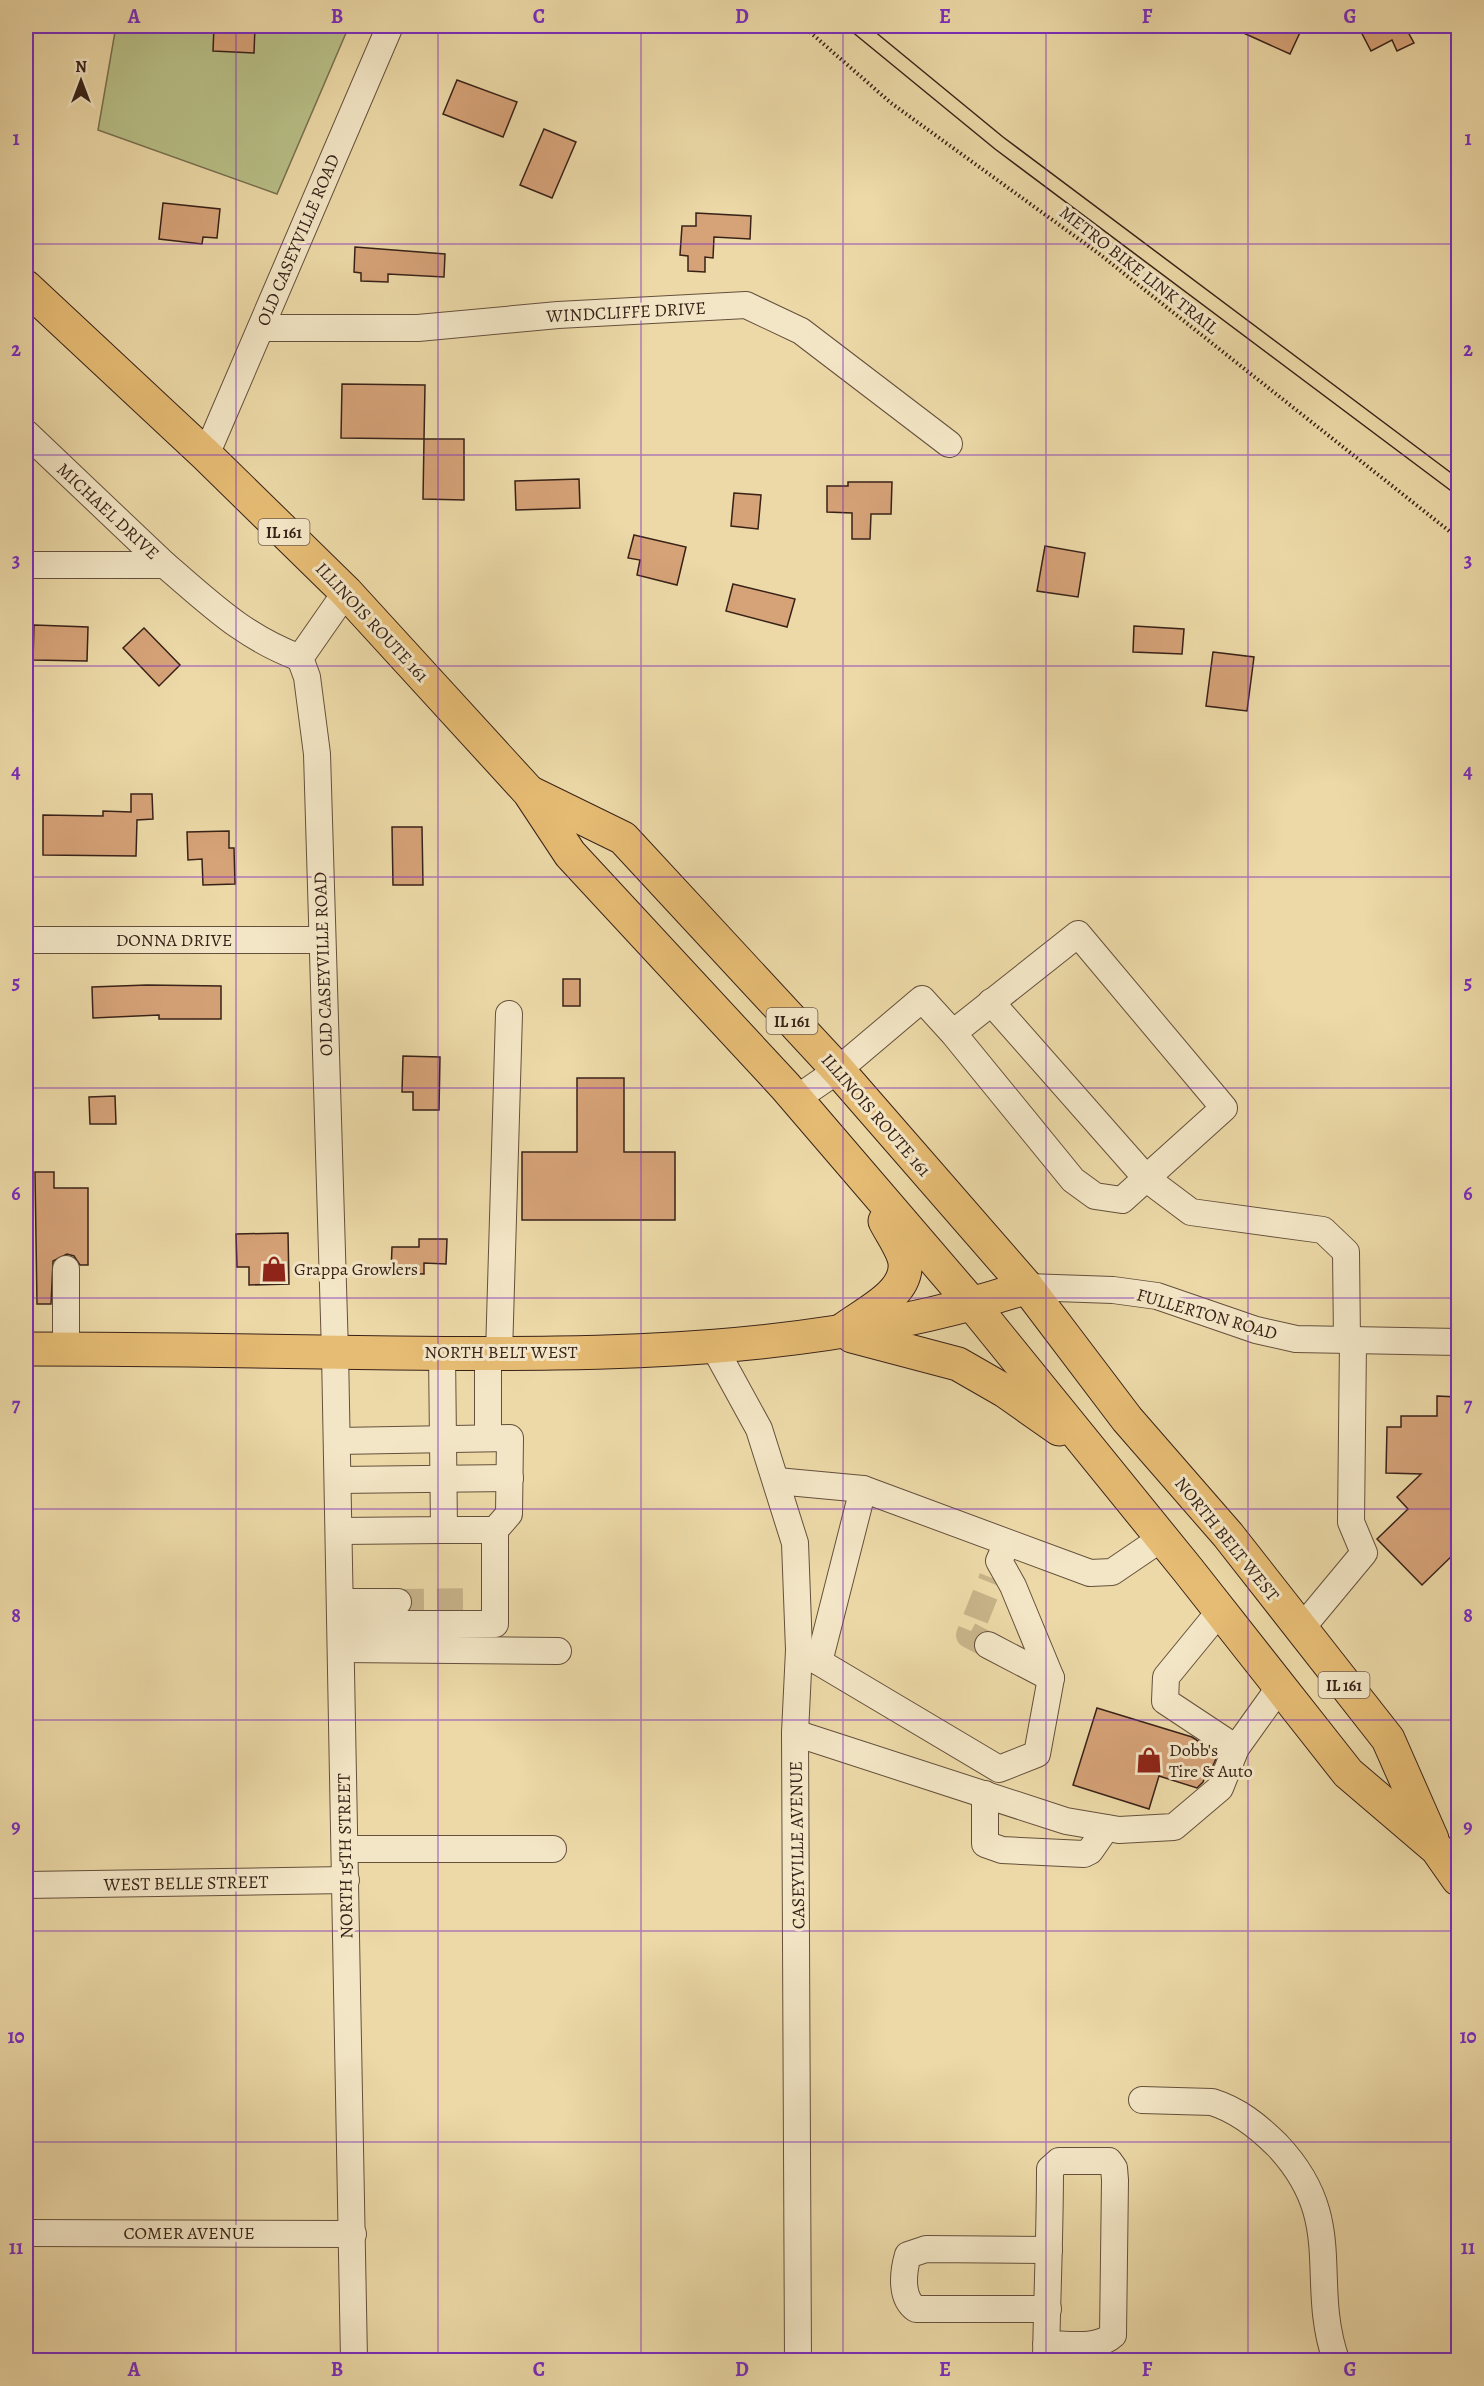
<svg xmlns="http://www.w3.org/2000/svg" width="1484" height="2386" font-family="Alegreya,serif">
	<rect width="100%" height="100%" fill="#ecd9a7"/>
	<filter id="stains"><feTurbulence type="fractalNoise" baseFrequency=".00333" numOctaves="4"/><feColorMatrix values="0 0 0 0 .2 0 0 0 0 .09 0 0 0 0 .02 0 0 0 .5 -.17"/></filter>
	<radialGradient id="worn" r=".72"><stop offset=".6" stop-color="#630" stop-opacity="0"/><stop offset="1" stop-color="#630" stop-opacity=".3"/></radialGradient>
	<polygon fill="#b8bf87" stroke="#787050" stroke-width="1.5" points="116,26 349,26 277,194 98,130"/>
	<g fill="#d6a278" stroke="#382218" stroke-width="1.5">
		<polygon points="214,26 255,26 254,53 213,51"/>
		<polygon points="1228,26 1303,26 1290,54"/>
		<polygon points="1358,26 1419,26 1408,32 1414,43 1397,51 1392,40 1371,51"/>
		<polygon points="457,80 517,102 503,137 443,114"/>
		<polygon points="544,129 576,142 552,198 520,185"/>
		<polygon points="163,203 220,209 217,238 203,237 202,244 159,239"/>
		<polygon points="696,213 751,216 750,239 714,237 713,258 705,257 705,272 688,271 688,256 680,255 682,226 696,226"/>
		<polygon points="355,247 445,254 444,277 388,274 388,282 361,281 361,273 354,272"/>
		<polygon points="342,384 425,385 424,439 464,439 464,500 423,499 424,439 341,438"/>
		<polygon points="579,479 580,508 516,510 515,481"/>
		<polygon points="848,482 892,482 891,514 871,514 870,539 852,539 852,513 827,512 827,486 848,486"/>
		<polygon points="734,493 761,495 758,529 731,526"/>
		<polygon points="634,535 686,547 677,585 637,575 640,560 628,558"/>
		<polygon points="1045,546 1085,553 1078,597 1037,591"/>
		<polygon points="733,584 795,599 787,627 726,611"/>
		<polygon points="34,625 88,627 87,661 33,660"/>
		<polygon points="1134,626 1184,629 1182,654 1133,652"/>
		<polygon points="144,628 180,665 159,686 123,648"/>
		<polygon points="1213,652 1254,657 1247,711 1206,706"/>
		<polygon points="131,794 152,794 153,819 137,820 136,856 43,855 43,815 103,816 103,811 131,812"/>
		<polygon points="392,827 422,827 423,885 393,885"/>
		<polygon points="229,831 229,848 234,848 235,884 203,885 202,859 188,860 187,832"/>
		<rect x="563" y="979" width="17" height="27"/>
		<polygon points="147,985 221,986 221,1019 159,1019 159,1015 93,1018 92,987"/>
		<polygon points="403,1056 440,1057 439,1110 413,1110 413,1092 402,1092"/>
		<polygon points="577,1078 624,1078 624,1152 675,1152 675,1220 522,1220 522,1152 577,1152"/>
		<polygon points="115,1096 116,1124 90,1124 89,1097"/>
		<polygon points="35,1172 54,1172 54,1188 88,1188 88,1265 80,1265 74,1256 67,1254 53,1261 51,1304 37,1304"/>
		<polygon points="288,1233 289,1284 249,1285 249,1267 237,1267 236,1234"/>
		<polygon points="419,1239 447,1239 446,1264 424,1263 424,1274 391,1273 392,1247 419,1247"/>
		<polygon points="1437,1396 1458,1397 1458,1550 1422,1585 1377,1539 1408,1509 1397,1497 1421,1474 1386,1473 1387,1427 1401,1427 1401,1416 1437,1416"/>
		<polygon points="1097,1708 1192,1737 1218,1754 1209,1775 1206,1774 1203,1782 1197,1788 1159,1776 1149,1809 1073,1785"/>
	</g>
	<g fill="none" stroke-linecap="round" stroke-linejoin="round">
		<g stroke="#c8b48a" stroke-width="26" stroke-dasharray="26 13" stroke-linecap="butt">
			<polyline points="398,1602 476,1601"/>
			<polyline points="988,1645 969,1635 992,1578"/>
		</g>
		<g stroke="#65503c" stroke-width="28">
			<g id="minor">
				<polyline points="261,328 418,328 558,315 746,305 801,331 949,444"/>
				<polyline points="26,433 165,565"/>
				<polyline points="206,455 390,26"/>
				<path d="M26,565H165C211,604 242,636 300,658"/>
				<polyline points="346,592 300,658 307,677 317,754 335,1352 354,2360"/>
				<polyline points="26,940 322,940"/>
				<polyline points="991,1002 1147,1179 1191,1212 1323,1230 1346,1252 1347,1341"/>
				<polyline points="796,1099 838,1070 922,999 953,1033 1078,934 1224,1108 1122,1200 1095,1196 1073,1180 953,1033"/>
				<polyline points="1027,1287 1113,1290 1157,1296 1256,1330 1296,1339 1458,1342"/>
				<polyline points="714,1347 759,1429 795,1543 799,1650 795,1733 798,2360"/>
				<polyline points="66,1349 66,1269"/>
				<polyline points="488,1354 488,1438"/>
				<polyline points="499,1354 509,1014"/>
				<polyline points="337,1441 510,1438 509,1514 495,1530"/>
				<polyline points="338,1480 510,1478"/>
				<polyline points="777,1481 863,1489 1090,1573 1112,1572 1162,1538"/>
				<polyline points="339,1531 444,1530 442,1353"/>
				<polyline points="340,1602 398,1602"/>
				<polyline points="1220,1611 1166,1677 1165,1701 1236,1748"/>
				<polyline points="341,1624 495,1624 495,1530 444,1530"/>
				<polyline points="1300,1630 1364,1553 1351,1522 1353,1342"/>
				<polyline points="988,1645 1051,1678"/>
				<polyline points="341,1649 558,1651"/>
				<polyline points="806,1654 819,1662 863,1489"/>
				<polyline points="819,1662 999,1769 1037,1754 1051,1678 1013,1586 999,1561 1007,1543"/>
				<polyline points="795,1733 1066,1821 1119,1830 1174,1827 1220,1788 1236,1748 1279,1688"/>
				<polyline points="985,1794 985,1844 1002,1850 1084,1854 1090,1851 1106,1828"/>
				<polyline points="345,1849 553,1849"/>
				<polyline points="26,1885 346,1880"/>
				<path d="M1142,2100L1212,2102C1238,2110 1258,2126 1277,2145C1348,2220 1308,2278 1336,2360"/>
				<polyline points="26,2233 353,2234"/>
				<path d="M1048,2309H916C900,2298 903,2272 908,2255L926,2249L1049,2250"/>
				<path d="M1046,2360C1047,2297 1050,2233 1050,2169L1059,2161H1109L1114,2168L1115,2180L1113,2335C1097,2350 1067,2344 1046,2344"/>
			</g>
		</g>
		<g stroke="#382218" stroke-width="35">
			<g id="major">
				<polyline points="26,287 206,455 346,592 529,792 570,854 785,1086 973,1305 1188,1570 1348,1773 1437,1849 1458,1879"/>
				<polyline points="531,793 623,838 838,1070 1027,1287 1127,1419 1228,1535 1388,1739 1432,1839"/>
				<path d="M844,1329C865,1313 908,1294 905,1263C904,1251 891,1233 885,1221"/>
				<polyline points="852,1336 958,1364 1005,1391 1059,1429"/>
				<path d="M26,1349C149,1349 272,1351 395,1353C607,1355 824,1355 1027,1287"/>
			</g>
		</g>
		<polyline stroke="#382218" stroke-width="4" stroke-dasharray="1.5 3" stroke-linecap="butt" points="803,26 891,103 1098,253 1458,538"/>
		<use href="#minor" stroke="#f3e6c6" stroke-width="26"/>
		<use href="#major" stroke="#e6bc74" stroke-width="33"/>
		<g stroke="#382218" stroke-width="1.5">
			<polyline points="845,26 995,149 1458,496"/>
			<polyline points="868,26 1003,137 1458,478"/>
		</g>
	</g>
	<path fill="none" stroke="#7b2cbf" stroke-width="1.5" stroke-opacity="0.55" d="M236,26V2360M438,26V2360M641,26V2360M843,26V2360M1046,26V2360M1248,26V2360M26,244H1458M26,455H1458M26,666H1458M26,877H1458M26,1088H1458M26,1298H1458M26,1509H1458M26,1720H1458M26,1931H1458M26,2142H1458"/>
	<defs>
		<g id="shop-bare" transform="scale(2.07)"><path d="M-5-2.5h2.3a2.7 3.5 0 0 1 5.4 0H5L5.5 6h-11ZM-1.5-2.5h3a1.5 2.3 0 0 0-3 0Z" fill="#8f2418" stroke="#f3e6c6" stroke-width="2.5" paint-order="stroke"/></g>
	</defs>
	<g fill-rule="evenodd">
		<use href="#shop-bare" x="274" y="1269"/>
		<use href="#shop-bare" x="1149" y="1760"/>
	</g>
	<g text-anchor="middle" stroke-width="6" stroke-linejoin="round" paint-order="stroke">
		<g fill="#f3e6c6" stroke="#705d4c" stroke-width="1.5">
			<rect x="258.5" y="519" width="51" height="26" rx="4.5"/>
			<rect x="766.5" y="1008" width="51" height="26" rx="4.5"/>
			<rect x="1318.5" y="1672" width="51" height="26" rx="4.5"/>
		</g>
		<g font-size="16" font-weight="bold" fill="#382218">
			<text x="284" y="538">IL 161</text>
			<text x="792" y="1027">IL 161</text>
			<text x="1344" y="1691">IL 161</text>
		</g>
		<g font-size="18" fill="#382218" stroke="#f3e6c6">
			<text transform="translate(298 240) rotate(-67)" y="6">OLD CASEYVILLE ROAD</text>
			<text transform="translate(1139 270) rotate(38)" y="6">METRO BIKE LINK TRAIL</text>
			<text transform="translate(626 312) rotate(-3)" y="6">WINDCLIFFE DRIVE</text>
			<text transform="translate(108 511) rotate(43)" y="6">MICHAEL DRIVE</text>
			<text transform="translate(372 622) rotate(47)" y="6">ILLINOIS ROUTE 161</text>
			<text x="174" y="946">DONNA DRIVE</text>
			<text transform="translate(323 964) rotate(-92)" y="6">OLD CASEYVILLE ROAD</text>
			<text transform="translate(876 1115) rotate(49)" y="6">ILLINOIS ROUTE 161</text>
			<text transform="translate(1207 1314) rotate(16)" y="6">FULLERTON ROAD</text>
			<text x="501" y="1358">NORTH BELT WEST</text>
			<text transform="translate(1227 1539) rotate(51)" y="6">NORTH BELT WEST</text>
			<text transform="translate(797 1845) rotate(-91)" y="6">CASEYVILLE AVENUE</text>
			<text transform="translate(345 1856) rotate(-91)" y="6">NORTH 15TH STREET</text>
			<text transform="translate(186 1883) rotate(-1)" y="6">WEST BELLE STREET</text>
			<text x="189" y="2239">COMER AVENUE</text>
		</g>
		<g font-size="18" fill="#382218" stroke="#f3e6c6" text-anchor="start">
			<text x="294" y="1275">Grappa Growlers</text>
			<text x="1169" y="1756">Dobb's<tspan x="1169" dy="21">Tire &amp; Auto</tspan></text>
		</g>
	</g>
	<rect width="1484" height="2386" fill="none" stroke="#ecd9a7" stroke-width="66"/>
	<g transform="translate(81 81)" stroke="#f3e6c6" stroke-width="4.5" paint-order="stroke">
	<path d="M0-4.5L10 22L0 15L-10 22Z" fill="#382218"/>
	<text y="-9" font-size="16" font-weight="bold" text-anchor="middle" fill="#382218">N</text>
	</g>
	<rect x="33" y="33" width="1418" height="2320" fill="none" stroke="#7b2cbf" stroke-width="2"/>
	<g font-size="20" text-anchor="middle" font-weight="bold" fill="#7b2cbf">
		<text x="134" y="23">A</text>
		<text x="337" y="23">B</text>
		<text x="539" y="23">C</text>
		<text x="742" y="23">D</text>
		<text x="945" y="23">E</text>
		<text x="1147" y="23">F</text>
		<text x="1350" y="23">G</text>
		<text x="16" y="145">1</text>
		<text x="1468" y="145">1</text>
		<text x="16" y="356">2</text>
		<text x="1468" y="356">2</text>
		<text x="16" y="567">3</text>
		<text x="1468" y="567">3</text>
		<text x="16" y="778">4</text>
		<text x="1468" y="778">4</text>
		<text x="16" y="989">5</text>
		<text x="1468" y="989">5</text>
		<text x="16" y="1200">6</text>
		<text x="1468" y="1200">6</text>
		<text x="16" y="1411">7</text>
		<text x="1468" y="1411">7</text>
		<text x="16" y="1622">8</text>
		<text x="1468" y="1622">8</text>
		<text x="16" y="1833">9</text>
		<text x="1468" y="1833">9</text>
		<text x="16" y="2043">10</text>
		<text x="1468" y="2043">10</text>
		<text x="16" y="2254">11</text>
		<text x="1468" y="2254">11</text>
		<text x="134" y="2376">A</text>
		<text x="337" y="2376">B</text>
		<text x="539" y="2376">C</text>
		<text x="742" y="2376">D</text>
		<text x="945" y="2376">E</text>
		<text x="1147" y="2376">F</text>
		<text x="1350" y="2376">G</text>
	</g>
	<rect width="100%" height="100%" filter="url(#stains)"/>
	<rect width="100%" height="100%" fill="url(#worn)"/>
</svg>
